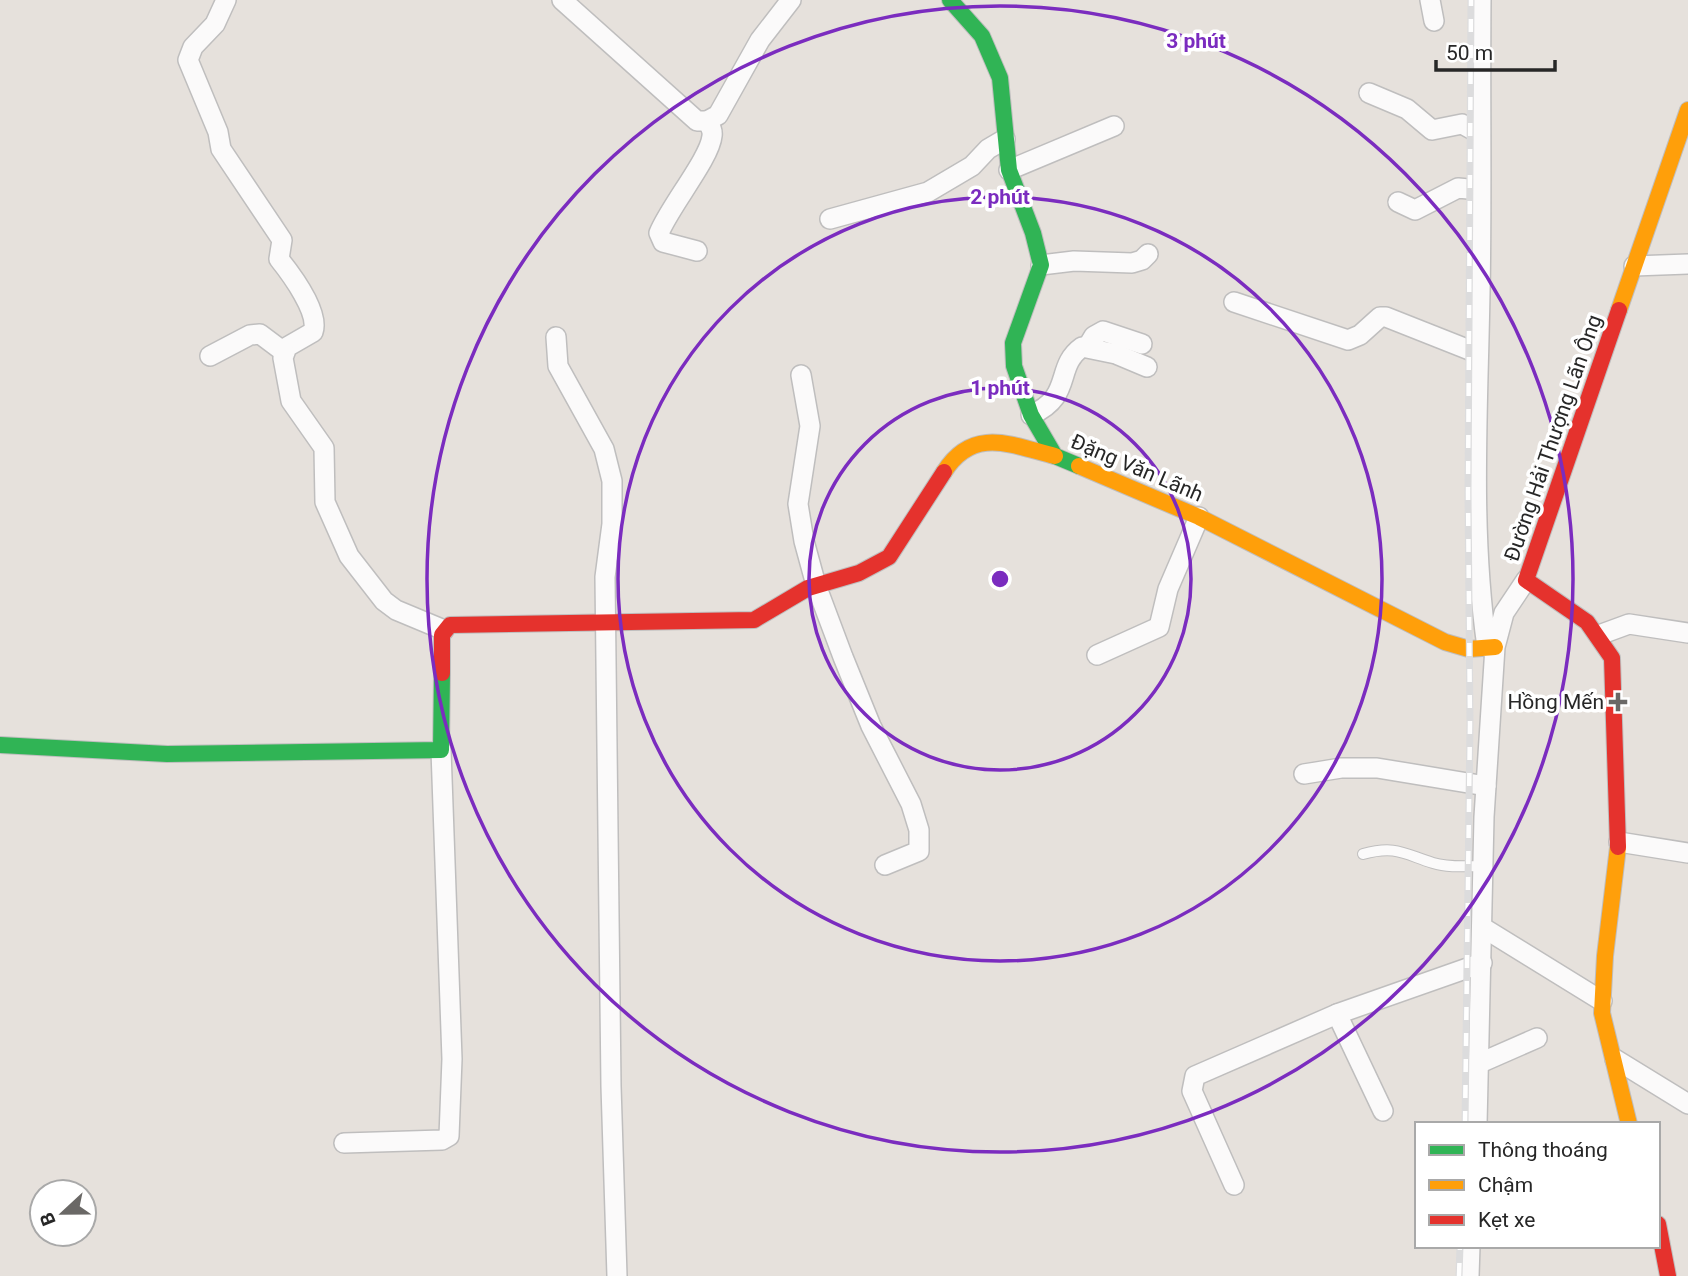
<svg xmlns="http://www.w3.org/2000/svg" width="1688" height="1276" font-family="Roboto,sans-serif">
	<rect width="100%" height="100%" fill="#e6e1dc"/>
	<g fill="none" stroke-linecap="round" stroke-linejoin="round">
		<g stroke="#bfbebe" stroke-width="12">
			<path id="lane" d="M1363,854C1396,845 1404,854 1433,863C1449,868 1467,866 1483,866"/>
		</g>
		<g stroke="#bfbebe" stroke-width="22">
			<g id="street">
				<path d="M226,0L215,24L193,47L188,60L218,132L221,149L282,240L279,259C291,274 320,313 313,332L287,347L283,358L291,401L324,448L325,502L349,556L384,601L396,610L444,630"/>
				<polyline points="562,0 697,121 707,121 718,115 760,40 791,0"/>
				<polyline points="1430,0 1434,21"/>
				<path d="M1481,0C1480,97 1482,195 1480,292C1478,411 1470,528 1487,647"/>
				<polyline points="1369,93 1407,109 1432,130 1462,124 1480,134"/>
				<polyline points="1009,170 1114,126"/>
				<polyline points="1398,202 1415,210 1458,188 1479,190"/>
				<polyline points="830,219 928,192 972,166 988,149 1005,139"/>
				<path d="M697,251L663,242L659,233C670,206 710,158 712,136C713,130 710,126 707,121"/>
				<polyline points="1041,265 1074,261 1132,263 1142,260 1148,254"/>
				<polyline points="1634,266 1688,264"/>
				<polyline points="1234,302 1348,340 1360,335 1380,317 1386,317 1477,353"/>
				<polyline points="556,337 558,366 604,449 612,481 612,524 605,577 611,1086 617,1276"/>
				<polyline points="1088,346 1094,336 1103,331 1142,344"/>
				<polyline points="210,356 250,335 260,334 284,352"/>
				<polyline points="801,375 810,426 798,504 804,541 816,585 843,657 871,726 911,804 919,830 919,851 885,865"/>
				<path d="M1031,415C1074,396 1054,367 1082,347L1116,354L1147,367"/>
				<polyline points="1599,635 1629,624 1688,633"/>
				<polyline points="1097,655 1159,627 1168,589 1199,517"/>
				<polyline points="1304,774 1341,768 1377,768 1486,786"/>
				<polyline points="1619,842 1688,853"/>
				<polyline points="1482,927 1602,1001"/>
				<polyline points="1337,1014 1383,1111"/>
				<polyline points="1615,1059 1688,1104"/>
				<polyline points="1480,1063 1537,1038"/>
				<polyline points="1477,1124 1484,817 1495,647 1504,613 1526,580"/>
				<polyline points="344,1143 442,1140 449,1136 452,1059 441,750"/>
				<polyline points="1234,1185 1192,1091 1195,1076 1337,1014 1482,963"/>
				<polyline points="1469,1276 1470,1246"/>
			</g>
		</g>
		<g stroke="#bfbebe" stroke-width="18">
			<g id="fast">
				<polyline points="950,0 982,36 1000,78 1009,170 1033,233 1041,265 1013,343 1014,366 1031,415 1055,456 1079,466"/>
				<polyline points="0,745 167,754 441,750 442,673"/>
			</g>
		</g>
		<g stroke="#bfbebe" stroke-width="18">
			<g id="slow">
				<polyline points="1619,310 1688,110"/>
				<polyline points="1079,466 1199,517 1445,642 1469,649 1495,647"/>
				<path d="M944,472C973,426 1011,445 1055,456"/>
				<polyline points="1618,847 1605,956 1602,1013 1629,1124"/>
			</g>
		</g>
		<g stroke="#bfbebe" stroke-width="18">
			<g id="jam">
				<polyline points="442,673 442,635 450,625 754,620 808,588 859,573 889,557 944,472"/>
				<polyline points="1618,847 1612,658 1587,622 1526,580 1619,310"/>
				<polyline points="1658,1224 1668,1276"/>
			</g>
		</g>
		<use href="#lane" stroke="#fbfafa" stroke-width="10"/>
		<use href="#street" stroke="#fbfafa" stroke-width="19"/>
		<use href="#fast" stroke="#30b455" stroke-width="16"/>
		<use href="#slow" stroke="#ff9f0a" stroke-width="16"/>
		<use href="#jam" stroke="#e5322d" stroke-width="16"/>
		<g stroke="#dcdcdd" stroke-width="7">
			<g id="rail">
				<polyline points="1465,1124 1470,724 1468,493 1471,0"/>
				<polyline points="1459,1276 1460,1246"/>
			</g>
		</g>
		<use href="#rail" stroke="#fff" stroke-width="4.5" stroke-dasharray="13" stroke-linecap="butt"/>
	</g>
	<g fill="none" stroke="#7b2cbf" stroke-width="3.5">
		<circle cx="1000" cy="579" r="191"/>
		<circle cx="1000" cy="579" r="382"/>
		<circle cx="1000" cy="579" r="573"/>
	</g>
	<path fill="#6a6866" stroke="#fff" stroke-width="2.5" d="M1614.5 691.5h7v7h7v7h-7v7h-7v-7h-7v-7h7z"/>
	<g text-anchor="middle" stroke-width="7" stroke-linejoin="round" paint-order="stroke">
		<g font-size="21" fill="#272727" stroke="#fff">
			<text transform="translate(1553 438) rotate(-71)" y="7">Đường Hải Thượng Lãn Ông</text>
			<text transform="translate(1137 468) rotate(23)" y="7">Đặng Văn Lãnh</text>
		</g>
		<g font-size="21" fill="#272727" stroke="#fff" text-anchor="end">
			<text x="1604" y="709">Hồng Mến</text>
		</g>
	</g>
	<circle cx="1000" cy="579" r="10" fill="#7b2cbf" stroke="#fff" stroke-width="3.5"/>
	<g font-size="21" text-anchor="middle" font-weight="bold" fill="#7b2cbf" stroke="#fff" stroke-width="7" stroke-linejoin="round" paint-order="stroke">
		<text x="1196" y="48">3 phút</text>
		<text x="1000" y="204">2 phút</text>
		<text x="1000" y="395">1 phút</text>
	</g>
	<rect x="1415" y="1122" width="245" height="126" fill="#ffffff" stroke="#a9a9a9" stroke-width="2"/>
	<rect x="1429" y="1145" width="35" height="10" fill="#30b455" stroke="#a9a9a9" stroke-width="2"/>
	<text x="1478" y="1157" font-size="21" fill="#272727">Thông thoáng</text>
	<rect x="1429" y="1180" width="35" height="10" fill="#ff9f0a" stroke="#a9a9a9" stroke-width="2"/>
	<text x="1478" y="1192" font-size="21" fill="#272727">Chậm</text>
	<rect x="1429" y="1215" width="35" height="10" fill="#e5322d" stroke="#a9a9a9" stroke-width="2"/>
	<text x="1478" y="1227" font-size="21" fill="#272727">Kẹt xe</text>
	<g transform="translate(63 1213) rotate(248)"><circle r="33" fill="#ffffff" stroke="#a9a9a9" stroke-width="2"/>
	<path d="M0-5L12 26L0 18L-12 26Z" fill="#6a6866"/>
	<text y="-10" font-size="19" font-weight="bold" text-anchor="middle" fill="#272727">B</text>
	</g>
	<path d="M1436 60v10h119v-10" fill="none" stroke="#272727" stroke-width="3.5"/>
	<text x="1446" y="60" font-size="21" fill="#272727" stroke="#ffffff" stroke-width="5" paint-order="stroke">50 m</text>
</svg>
